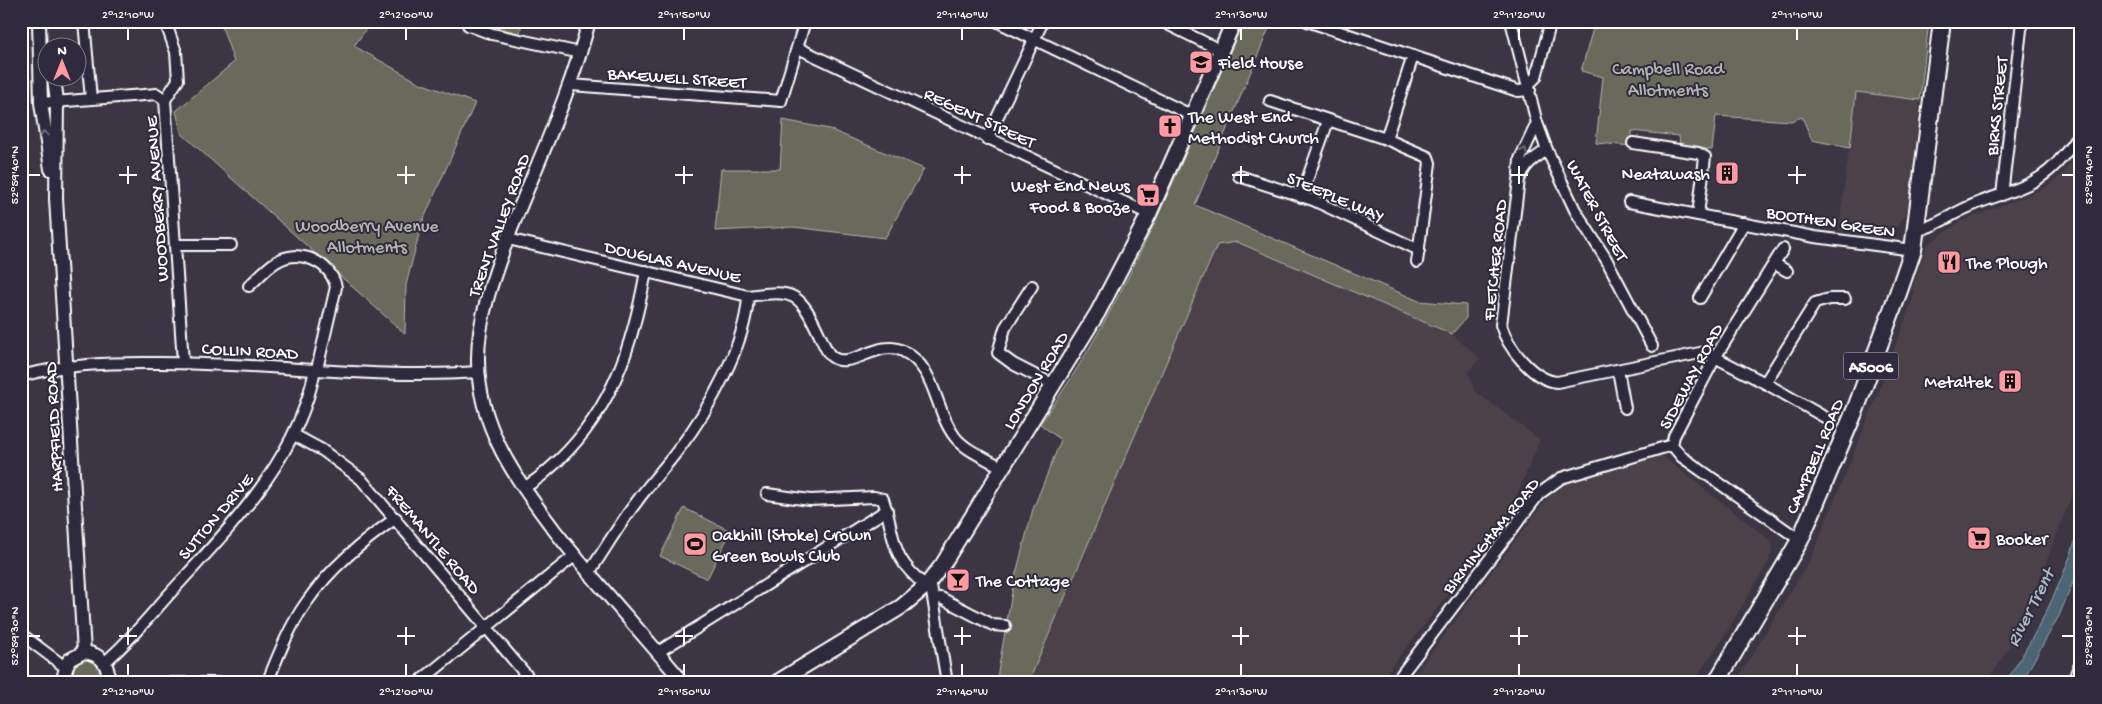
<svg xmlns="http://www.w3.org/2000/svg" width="2102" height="704" font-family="'Gochi Hand',sans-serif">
	<rect width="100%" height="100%" fill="#3c3543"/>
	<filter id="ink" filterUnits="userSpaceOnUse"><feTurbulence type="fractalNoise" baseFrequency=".02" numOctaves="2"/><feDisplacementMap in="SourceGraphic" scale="10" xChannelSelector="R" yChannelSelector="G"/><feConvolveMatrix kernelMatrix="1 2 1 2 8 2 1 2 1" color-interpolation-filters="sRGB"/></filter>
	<g filter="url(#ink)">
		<g fill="#4b424a">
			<polygon points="1856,92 1920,100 1910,208 1900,223 1888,233 1881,235 1839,230"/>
			<polygon points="2081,143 2081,472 2022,624 2002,659 1986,683 1735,683 1811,558 1876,399 1915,293 1912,289 1927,245 1960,222 2033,193 2049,185 2063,174"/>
			<polygon points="1237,242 1452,334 1480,358 1468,372 1475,391 1540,440 1505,523 1378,683 1028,683 1217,245"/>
			<polygon points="1662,456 1766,537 1773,545 1770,559 1723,638 1692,683 1408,683 1550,495 1566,484 1606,470"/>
		</g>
		<g fill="#6a6b5c" stroke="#b4b5ae">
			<polygon points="220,21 372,21 354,46 420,83 475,103 422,223 406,285 405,334 181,133 176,111 234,62"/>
			<polygon points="477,21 522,21 520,34"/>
			<path d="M1243,21H1272L1195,205L1419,301L1466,305V318L1452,334L1237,242L1217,245L1028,683H996L1014,581L1033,509L1061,440L1040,424C1128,302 1183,158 1243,21Z"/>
			<polygon points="1595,21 1929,21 1920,100 1856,92 1850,148 1812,140 1802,117 1791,121 1716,116 1712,150 1680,145 1679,136 1632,131 1632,146 1596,143 1603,77 1581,71"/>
			<polygon points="783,120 829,129 924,169 885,238 793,227 715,231 721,169 780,169"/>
			<polygon points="684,508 731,531 707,579 660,556"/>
			<path d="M84,659C98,659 105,670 100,683H73L70,675L74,664Z"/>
		</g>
		<path fill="#4c6575" stroke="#94a3ac" d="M2081,522V563L2059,616L2021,683H2005C2038,632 2065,580 2081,522Z"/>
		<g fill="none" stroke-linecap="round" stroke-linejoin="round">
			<g stroke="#fff" stroke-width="14">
				<g id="minor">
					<polyline points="84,21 91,99"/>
					<polyline points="467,21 468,25 492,34 581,53"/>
					<polyline points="996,21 1193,116"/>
					<polyline points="1161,21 1222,51"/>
					<polyline points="1307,21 1518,91 1530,90"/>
					<polyline points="1511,21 1537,123 1547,150 1575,210 1606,259 1652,346"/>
					<polyline points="798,48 1149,214"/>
					<polyline points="571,85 781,101 805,21"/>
					<polyline points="1528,85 1536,77 1551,21"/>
					<polyline points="165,100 178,80 176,52 165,21"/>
					<polyline points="1270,101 1386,139 1428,157 1430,163 1417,262"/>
					<polyline points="41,103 157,94 165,100 183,362"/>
					<polyline points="987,139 1043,21"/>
					<polyline points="1386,139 1413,56"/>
					<polyline points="1633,143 1698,153 1705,157 1698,215"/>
					<path d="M1547,150C1533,159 1525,164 1519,180L1501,325C1507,347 1533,380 1557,382L1705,352L1765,383L1826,418"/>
					<polyline points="1519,174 1520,159 1537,123"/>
					<polyline points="1239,176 1313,200 1419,250"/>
					<polyline points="2002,195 2022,21"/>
					<polyline points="1301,197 1328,121"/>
					<polyline points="1629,202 1815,237 1913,250"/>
					<path d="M1915,231C1934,227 1947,217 1964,209C2001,191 2036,191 2063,156C2071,147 2077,139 2081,127"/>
					<path d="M508,239L748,296C746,345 708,411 678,450C664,469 648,485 635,504C618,526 604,551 588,574"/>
					<polyline points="176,245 231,245"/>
					<polyline points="1783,249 1716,356 1674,436 1672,445 1682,457 1800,540"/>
					<polyline points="1775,264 1787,271"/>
					<path d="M249,286C258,278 266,268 276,262C299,248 330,261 336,287L317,369"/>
					<polyline points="1032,286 1005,328 998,353 1013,364 1054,385"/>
					<path d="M748,296C795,289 800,293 820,336C823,342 826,351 831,356C850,372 878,338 903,351C937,368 934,410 955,437C966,451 988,459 1003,468"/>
					<polyline points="1700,298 1744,223"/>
					<polyline points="1618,370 1625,408"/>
					<path d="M21,376C62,365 103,363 145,363C256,361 368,380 479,372"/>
					<polyline points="1765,383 1815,303 1829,299 1845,299"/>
					<polyline points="294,435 322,450 361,479 533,683"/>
					<path d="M523,488C537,481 547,471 559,460C613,408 633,344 646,271"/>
					<path d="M767,494L810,500L874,497L883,499C897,541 888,555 926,586"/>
					<polyline points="930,580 947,683"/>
					<polyline points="935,599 941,598 993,625 1005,626"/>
					<polyline points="21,634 65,667"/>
					<polyline points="658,652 887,510"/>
					<path d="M105,662C130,641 151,614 173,590C232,525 299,458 315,369"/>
					<polyline points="123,683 220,683"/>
					<path d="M267,683C278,656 289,627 306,603C330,568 362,542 396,518"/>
					<polyline points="418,683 574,556"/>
					<polyline points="1395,683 1539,494 1561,478 1672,445"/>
				</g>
			</g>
			<g stroke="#fff" stroke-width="16">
				<g id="tertiary">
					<polyline points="39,21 41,103 51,169"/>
					<path d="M589,21C570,96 536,165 508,237C494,275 478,318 478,358C477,426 516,479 555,531C594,581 637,627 677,675L679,683"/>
					<polyline points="54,78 57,101 56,199 84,652"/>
					<path d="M65,683L64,675L69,660L84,652C101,654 111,665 107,683"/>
				</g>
			</g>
			<g stroke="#fff" stroke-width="18">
				<polyline id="secondary" points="776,683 901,607 926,586 943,564 1098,312 1149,214 1234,21"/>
			</g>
			<g stroke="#fff" stroke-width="20">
				<polyline id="primary" points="1716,683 1800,540 1856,408 1896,299 1913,250 1942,21"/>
			</g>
			<g stroke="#fff" stroke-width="20">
				<polyline id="trunk" points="2076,683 2081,669"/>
			</g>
			<use href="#minor" stroke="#2f2a3d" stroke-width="10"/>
			<use href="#tertiary" stroke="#2f2a3d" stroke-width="12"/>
			<use href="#secondary" stroke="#2f2a3d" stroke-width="14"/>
			<use href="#primary" stroke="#2f2a3d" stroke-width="16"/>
			<use href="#trunk" stroke="#2f2a3d" stroke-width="16"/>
		</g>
		<defs><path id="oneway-chevron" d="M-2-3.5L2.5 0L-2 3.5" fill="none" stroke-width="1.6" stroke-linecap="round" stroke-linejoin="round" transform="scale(1.25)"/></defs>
		<g stroke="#6d6a77">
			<use href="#oneway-chevron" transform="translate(44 134) rotate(-99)"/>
			<use href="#oneway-chevron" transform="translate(1524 151) rotate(-65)"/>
		</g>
	</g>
	<path fill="none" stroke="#fff" stroke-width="2" d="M128,28V40M406,28V40M684,28V40M962,28V40M1241,28V40M1519,28V40M1797,28V40M128,166V184M406,166V184M684,166V184M962,166V184M1241,166V184M1519,166V184M1797,166V184M28,175H40M119,175H137M397,175H415M675,175H693M954,175H971M1232,175H1249M1510,175H1528M1788,175H1806M2062,175H2074M128,627V645M406,627V645M684,627V645M962,627V645M1241,627V645M1519,627V645M1797,627V645M28,636H40M119,636H137M397,636H415M675,636H693M954,636H971M1232,636H1249M1510,636H1528M1788,636H1806M2062,636H2074M128,664V676M406,664V676M684,664V676M962,664V676M1241,664V676M1519,664V676M1797,664V676"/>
	<defs>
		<g id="school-square" transform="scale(1.25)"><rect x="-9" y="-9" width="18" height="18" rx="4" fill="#ff9aa2" stroke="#2f2a3d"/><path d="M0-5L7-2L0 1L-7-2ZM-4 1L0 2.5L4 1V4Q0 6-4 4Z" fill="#111"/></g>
		<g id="church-square" transform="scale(1.25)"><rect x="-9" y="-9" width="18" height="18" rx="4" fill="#ff9aa2" stroke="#2f2a3d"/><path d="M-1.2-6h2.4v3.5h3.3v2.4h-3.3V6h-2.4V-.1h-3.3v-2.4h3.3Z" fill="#111"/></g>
		<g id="building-square" transform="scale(1.25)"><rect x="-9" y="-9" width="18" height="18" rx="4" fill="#ff9aa2" stroke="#2f2a3d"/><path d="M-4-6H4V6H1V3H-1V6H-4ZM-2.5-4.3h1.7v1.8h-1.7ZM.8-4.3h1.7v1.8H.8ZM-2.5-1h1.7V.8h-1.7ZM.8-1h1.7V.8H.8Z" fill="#111"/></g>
		<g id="supermarket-square" transform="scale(1.25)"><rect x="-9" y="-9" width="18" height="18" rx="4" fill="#ff9aa2" stroke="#2f2a3d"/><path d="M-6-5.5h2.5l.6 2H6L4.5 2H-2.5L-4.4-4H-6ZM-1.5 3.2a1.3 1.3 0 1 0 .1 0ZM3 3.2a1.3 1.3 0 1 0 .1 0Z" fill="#111"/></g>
		<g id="restaurant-square" transform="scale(1.25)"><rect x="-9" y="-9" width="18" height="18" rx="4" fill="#ff9aa2" stroke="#2f2a3d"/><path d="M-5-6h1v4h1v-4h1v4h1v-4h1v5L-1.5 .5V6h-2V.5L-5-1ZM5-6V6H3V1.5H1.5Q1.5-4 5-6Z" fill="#111"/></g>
		<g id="stadium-square" transform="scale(1.25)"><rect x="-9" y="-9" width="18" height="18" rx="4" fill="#ff9aa2" stroke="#2f2a3d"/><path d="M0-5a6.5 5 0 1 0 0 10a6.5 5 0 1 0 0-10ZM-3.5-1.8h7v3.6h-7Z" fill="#111"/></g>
		<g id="bar-square" transform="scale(1.25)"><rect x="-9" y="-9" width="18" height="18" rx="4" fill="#ff9aa2" stroke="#2f2a3d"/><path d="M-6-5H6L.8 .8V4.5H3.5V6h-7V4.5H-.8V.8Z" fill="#111"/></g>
	</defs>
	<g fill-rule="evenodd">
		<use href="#school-square" x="1201" y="62"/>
		<use href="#church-square" x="1170" y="126"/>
		<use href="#building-square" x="1727" y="173"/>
		<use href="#supermarket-square" x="1148" y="195"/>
		<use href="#restaurant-square" x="1949" y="262"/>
		<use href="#building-square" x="2010" y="381"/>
		<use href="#supermarket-square" x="1979" y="538"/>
		<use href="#stadium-square" x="695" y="544"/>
		<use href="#bar-square" x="958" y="580"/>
	</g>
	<g text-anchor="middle" stroke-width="4" stroke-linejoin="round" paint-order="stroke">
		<rect fill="#2f2a3d" stroke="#c1bfc5" stroke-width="1" x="1843.5" y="352.5" width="55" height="27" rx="4"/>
		<g font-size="16" font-weight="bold" fill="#fff">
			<text x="1871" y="372">A5006</text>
		</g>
		<g font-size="18" fill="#fff" stroke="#2f2a3d" text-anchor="start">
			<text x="1218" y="68">Field House</text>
			<text x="1188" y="122">The West End<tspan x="1188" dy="21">Methodist Church</tspan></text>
			<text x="1710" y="179" text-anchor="end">Neatawash</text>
			<text x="1130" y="191" text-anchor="end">West End News<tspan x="1130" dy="21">Food &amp; Booze</tspan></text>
			<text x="1966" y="268">The Plough</text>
			<text x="1992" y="387" text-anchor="end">Metaltek</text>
			<text x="712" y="540">Oakhill (Stoke) Crown<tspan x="712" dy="21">Green Bowls Club</tspan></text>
			<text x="1996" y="544">Booker</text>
			<text x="976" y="586">The Cottage</text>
		</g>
		<g font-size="18" fill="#b4b5ae" stroke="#2f2a3d">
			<text x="1668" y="74">Campbell Road<tspan x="1668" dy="21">Allotments</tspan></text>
			<text x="367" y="231">Woodberry Avenue<tspan x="367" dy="21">Allotments</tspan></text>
		</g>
		<g font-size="18" fill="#fff" stroke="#2f2a3d">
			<text transform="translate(677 77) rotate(4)" y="6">BAKEWELL STREET</text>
			<text transform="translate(1996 106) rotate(-84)" y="6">BIRKS STREET</text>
			<text transform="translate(980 117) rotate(25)" y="6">REGENT STREET</text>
			<text transform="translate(1336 196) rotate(23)" y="6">STEEPLE WAY</text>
			<text transform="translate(156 199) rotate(-94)" y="6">WOODBERRY AVENUE</text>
			<text transform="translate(1598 210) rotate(62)" y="6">WATER STREET</text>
			<text transform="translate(1831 221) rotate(9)" y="6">BOOTHEN GREEN</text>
			<text transform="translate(498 225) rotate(-70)" y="6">TRENT VALLEY ROAD</text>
			<text transform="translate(1494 260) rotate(-84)" y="6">FLETCHER ROAD</text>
			<text transform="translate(673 261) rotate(13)" y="6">DOUGLAS AVENUE</text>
			<text transform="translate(250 350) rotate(3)" y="6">COLLIN ROAD</text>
			<text transform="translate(1690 376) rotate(-62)" y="6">SIDEWAY ROAD</text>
			<text transform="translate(1035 380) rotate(-59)" y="6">LONDON ROAD</text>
			<text transform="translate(53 427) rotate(-93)" y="6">HARPFIELD ROAD</text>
			<text transform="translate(1814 456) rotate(-67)" y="6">CAMPBELL ROAD</text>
			<text transform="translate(215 516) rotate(-50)" y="6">SUTTON DRIVE</text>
			<text transform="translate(1490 535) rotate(-51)" y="6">BIRMINGHAM ROAD</text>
			<text transform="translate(434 539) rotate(50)" y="6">FREMANTLE ROAD</text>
		</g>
		<g font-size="19" font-style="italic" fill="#aebac1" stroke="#2f2a3d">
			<text transform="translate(2029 607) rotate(-63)" y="7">River Trent</text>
		</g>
	</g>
	<rect width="2102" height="704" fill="none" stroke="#2f2a3d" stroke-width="55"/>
	<g transform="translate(62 62)"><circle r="24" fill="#2f2a3d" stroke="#827f8b"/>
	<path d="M0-4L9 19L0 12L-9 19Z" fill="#ff9aa2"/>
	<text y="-8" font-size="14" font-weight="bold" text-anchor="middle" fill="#ffffff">N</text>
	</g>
	<rect x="28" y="28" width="2046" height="648" fill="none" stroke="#fff" stroke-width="2"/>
	<g font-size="12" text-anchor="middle" fill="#fff">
		<text x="128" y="18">2°12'10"W</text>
		<text x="406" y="18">2°12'00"W</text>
		<text x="684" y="18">2°11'50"W</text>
		<text x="962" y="18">2°11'40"W</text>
		<text x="1241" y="18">2°11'30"W</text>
		<text x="1519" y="18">2°11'20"W</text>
		<text x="1797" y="18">2°11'10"W</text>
		<text transform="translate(14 175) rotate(-90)" y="4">52°59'40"N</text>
		<text transform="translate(2088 175) rotate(-90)" y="4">52°59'40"N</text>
		<text transform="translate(14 636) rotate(-90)" y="4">52°59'30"N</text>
		<text transform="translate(2088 636) rotate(-90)" y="4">52°59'30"N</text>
		<text x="128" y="695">2°12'10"W</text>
		<text x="406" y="695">2°12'00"W</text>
		<text x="684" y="695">2°11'50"W</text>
		<text x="962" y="695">2°11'40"W</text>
		<text x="1241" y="695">2°11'30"W</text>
		<text x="1519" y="695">2°11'20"W</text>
		<text x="1797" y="695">2°11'10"W</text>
	</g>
</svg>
